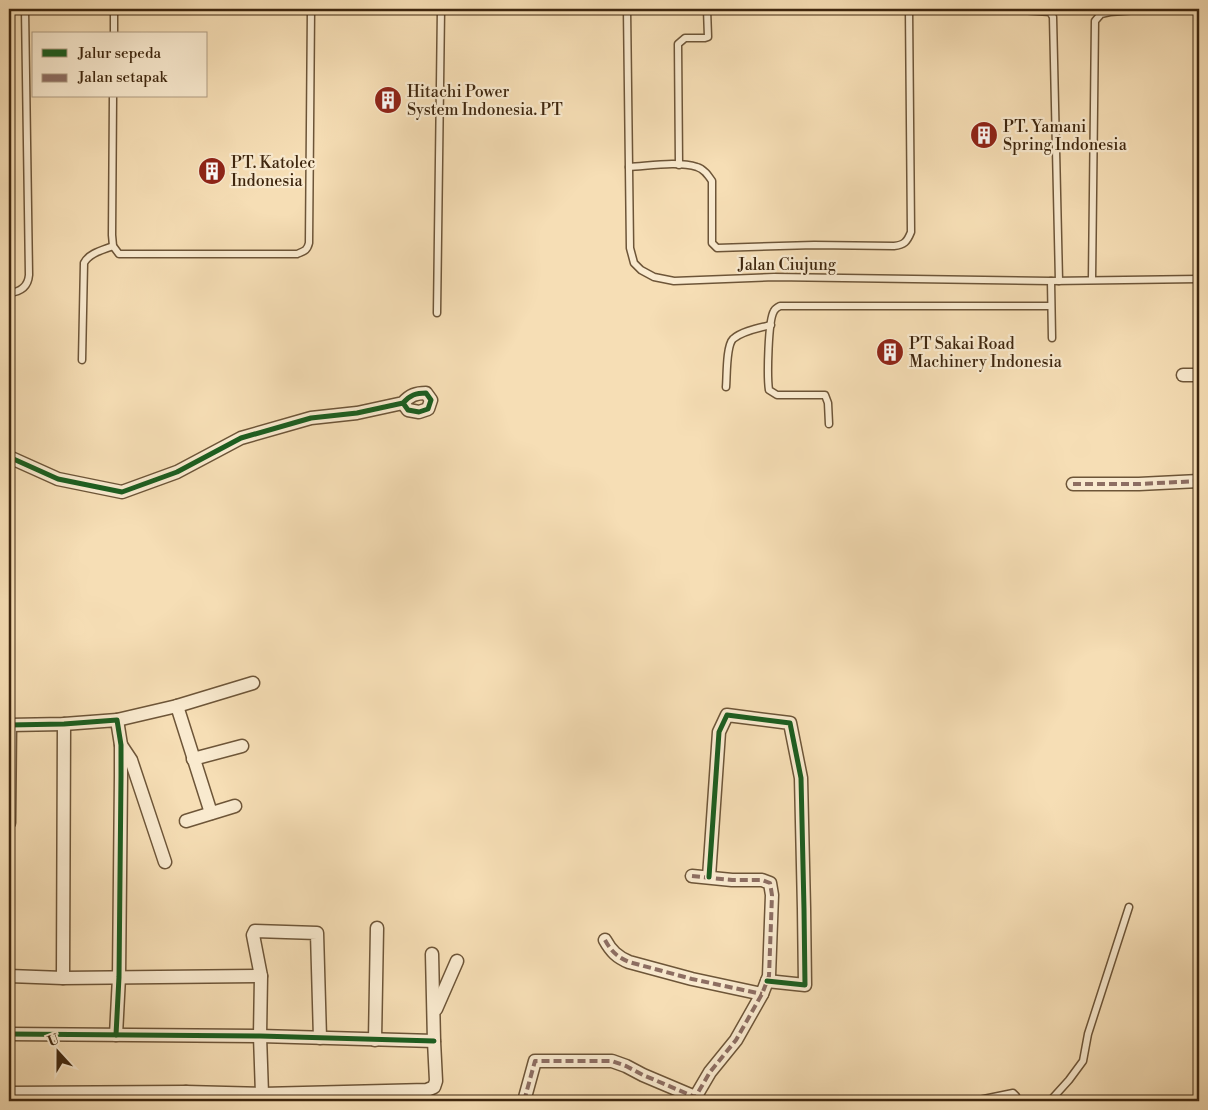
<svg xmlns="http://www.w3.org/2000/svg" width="1208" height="1110" font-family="'Libre Bodoni',serif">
	<rect width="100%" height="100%" fill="#f6deb5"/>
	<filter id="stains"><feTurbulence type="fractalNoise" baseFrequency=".004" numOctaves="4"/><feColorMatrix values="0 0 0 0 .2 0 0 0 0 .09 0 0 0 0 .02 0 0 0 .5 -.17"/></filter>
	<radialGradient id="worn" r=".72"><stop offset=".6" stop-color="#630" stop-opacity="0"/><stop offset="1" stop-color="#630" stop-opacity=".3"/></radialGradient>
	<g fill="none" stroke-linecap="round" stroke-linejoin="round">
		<g stroke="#6d5538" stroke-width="9">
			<g id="lane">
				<polyline points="627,9 630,248 634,263 641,270 654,277 674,281 774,277 1051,281 1199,279"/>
				<polyline points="1007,9 1050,12 1053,17 1059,281"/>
				<polyline points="114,34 114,9"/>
				<path d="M113,96L112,235L113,246L119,254H297C304,251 307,251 309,243L311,9"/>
				<polyline points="679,165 678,44 685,38 705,38 708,37 707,9"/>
				<path d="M629,167C649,166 678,161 697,167C704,169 708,175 712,181V243L717,248L814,245L894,246C904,245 907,242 911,232L909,9"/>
				<polyline points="1092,279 1095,21 1101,14 1110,12 1151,9"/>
				<polyline points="1051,281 1052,338"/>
				<path d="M9,293C20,292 28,287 29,275L25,9"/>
				<polyline points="437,313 441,9"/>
				<path d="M82,360L84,263C89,253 103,250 113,246"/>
				<path d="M726,387C727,376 726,346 733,339C742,331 759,328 771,325"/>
				<path d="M829,424L828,403L825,395H777L769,390C767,377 768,320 774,311C775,309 778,307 780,306H1050"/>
				<polyline points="901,1101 936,1101"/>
				<polyline points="936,1101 974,1101 1013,1093 1016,1096 1017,1101"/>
				<polyline points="1050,1101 1069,1080 1083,1061 1088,1034 1129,907"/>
			</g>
		</g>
		<g stroke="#6d5538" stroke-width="15">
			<g id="street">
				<polyline points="1183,375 1199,375"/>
				<path d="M9,457L58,479L122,492L177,472L241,438L311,418L357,413L403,403C410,395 416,393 426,393L431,400L428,409L419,412L408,410L403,403"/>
				<polyline points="1073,484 1139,484 1199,481"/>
				<polyline points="177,706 211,813"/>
				<polyline points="117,720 177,706 253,683"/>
				<polyline points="9,725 64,724 117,720 121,745 121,776 119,977 116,1035"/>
				<polyline points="121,745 131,760 165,862"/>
				<polyline points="193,759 242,746"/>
				<polyline points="186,821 235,806"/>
				<polyline points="9,823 10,725"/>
				<polyline points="692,876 732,880 762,880 770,883 772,895 769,976 762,994 736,1040 710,1072 693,1101"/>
				<polyline points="709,877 719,732 727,715 790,723 801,778 804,909 805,985 767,981"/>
				<path d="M605,940C611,951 617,957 629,962L692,979L762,994"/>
				<polyline points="9,976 63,978 261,976"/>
				<polyline points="63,978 64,724"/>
				<polyline points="436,1009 457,961"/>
				<polyline points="9,1034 260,1036 434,1041"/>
				<polyline points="375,1040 377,928"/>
				<polyline points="9,1093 186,1092"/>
				<polyline points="262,1094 260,1036 261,976 253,935 255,931 317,933 320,1038"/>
				<polyline points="177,1101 186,1092 262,1094 427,1090 434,1087 436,1081 434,1041 432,954"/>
				<polyline points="524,1101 535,1061 612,1061 626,1066 643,1075 695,1097"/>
			</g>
		</g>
		<use href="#lane" stroke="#f9eacf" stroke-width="6"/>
		<use href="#street" stroke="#f9eacf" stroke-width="12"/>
		<g stroke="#8d6e63" stroke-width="4" stroke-dasharray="8 4" stroke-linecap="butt">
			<polyline points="1073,484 1139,484 1199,481"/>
			<polyline points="692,876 732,880 762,880 770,883 772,895 769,976 762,994 736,1040 710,1072 693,1101"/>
			<path d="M605,940C611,951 617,957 629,962L692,979L762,994"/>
			<polyline points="524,1101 535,1061 612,1061 626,1066 643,1075 695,1097"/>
		</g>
		<g stroke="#f9eacf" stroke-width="8">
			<g id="cycleway">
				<path d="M9,457L58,479L122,492L177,472L241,438L311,418L357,413L403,403C410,395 416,393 426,393L431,400L428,409L419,412L408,410L403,403"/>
				<polyline points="9,725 64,724 117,720 121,745 121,776 119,977 116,1035"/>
				<polyline points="709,877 719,732 727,715 790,723 801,778 804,909 805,985 767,981"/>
				<polyline points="9,1034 260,1036 434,1041"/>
			</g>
		</g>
		<use href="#cycleway" stroke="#1b5e20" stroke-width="5"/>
	</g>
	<defs>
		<g id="building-disc" transform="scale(1.4375)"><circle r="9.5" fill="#8f2418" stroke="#f9eacf"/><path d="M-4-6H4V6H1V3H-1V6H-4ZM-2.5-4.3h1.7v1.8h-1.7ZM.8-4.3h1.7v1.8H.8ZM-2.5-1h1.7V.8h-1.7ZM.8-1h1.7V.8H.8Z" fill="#fff"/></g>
	</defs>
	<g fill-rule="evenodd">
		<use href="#building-disc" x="388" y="100"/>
		<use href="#building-disc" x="984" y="135"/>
		<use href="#building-disc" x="212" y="171"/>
		<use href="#building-disc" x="890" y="352"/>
	</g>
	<g text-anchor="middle" stroke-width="4.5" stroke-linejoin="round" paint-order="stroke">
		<g font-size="16" fill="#3f270f" stroke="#f9eacf" text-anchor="start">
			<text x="407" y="97">Hitachi Power<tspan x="407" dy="18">System Indonesia. PT</tspan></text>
			<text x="1003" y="132">PT. Yamani<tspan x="1003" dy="18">Spring Indonesia</tspan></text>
			<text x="231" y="168">PT. Katolec<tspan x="231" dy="18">Indonesia</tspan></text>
			<text x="909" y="349">PT Sakai Road<tspan x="909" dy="18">Machinery Indonesia</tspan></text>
		</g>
		<g font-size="16" fill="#3f270f" stroke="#f9eacf">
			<text x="787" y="270">Jalan Ciujung</text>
		</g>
	</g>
	<rect width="1208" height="1110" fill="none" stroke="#f6deb5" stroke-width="30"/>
	<rect x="10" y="10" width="1188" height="1090" fill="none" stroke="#3f270f" stroke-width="2.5"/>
	<rect x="15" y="15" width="1178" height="1080" fill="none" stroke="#3f270f"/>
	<rect x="32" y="32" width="175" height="65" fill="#f9eacf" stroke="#af9c82"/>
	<rect x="42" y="49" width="25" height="8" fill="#1b5e20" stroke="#af9c82"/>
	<text x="78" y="58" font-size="15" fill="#3f270f">Jalur sepeda</text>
	<rect x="42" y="74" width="25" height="8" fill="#8d6e63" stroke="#af9c82"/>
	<text x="78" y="82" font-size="15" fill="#3f270f">Jalan setapak</text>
	<g transform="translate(58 1052) rotate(339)" stroke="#f9eacf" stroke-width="4" paint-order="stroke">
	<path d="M0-4L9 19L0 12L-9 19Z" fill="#3f270f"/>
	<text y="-8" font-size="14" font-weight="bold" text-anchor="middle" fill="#3f270f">U</text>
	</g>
	<rect width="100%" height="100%" filter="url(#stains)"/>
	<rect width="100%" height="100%" fill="url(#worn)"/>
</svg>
